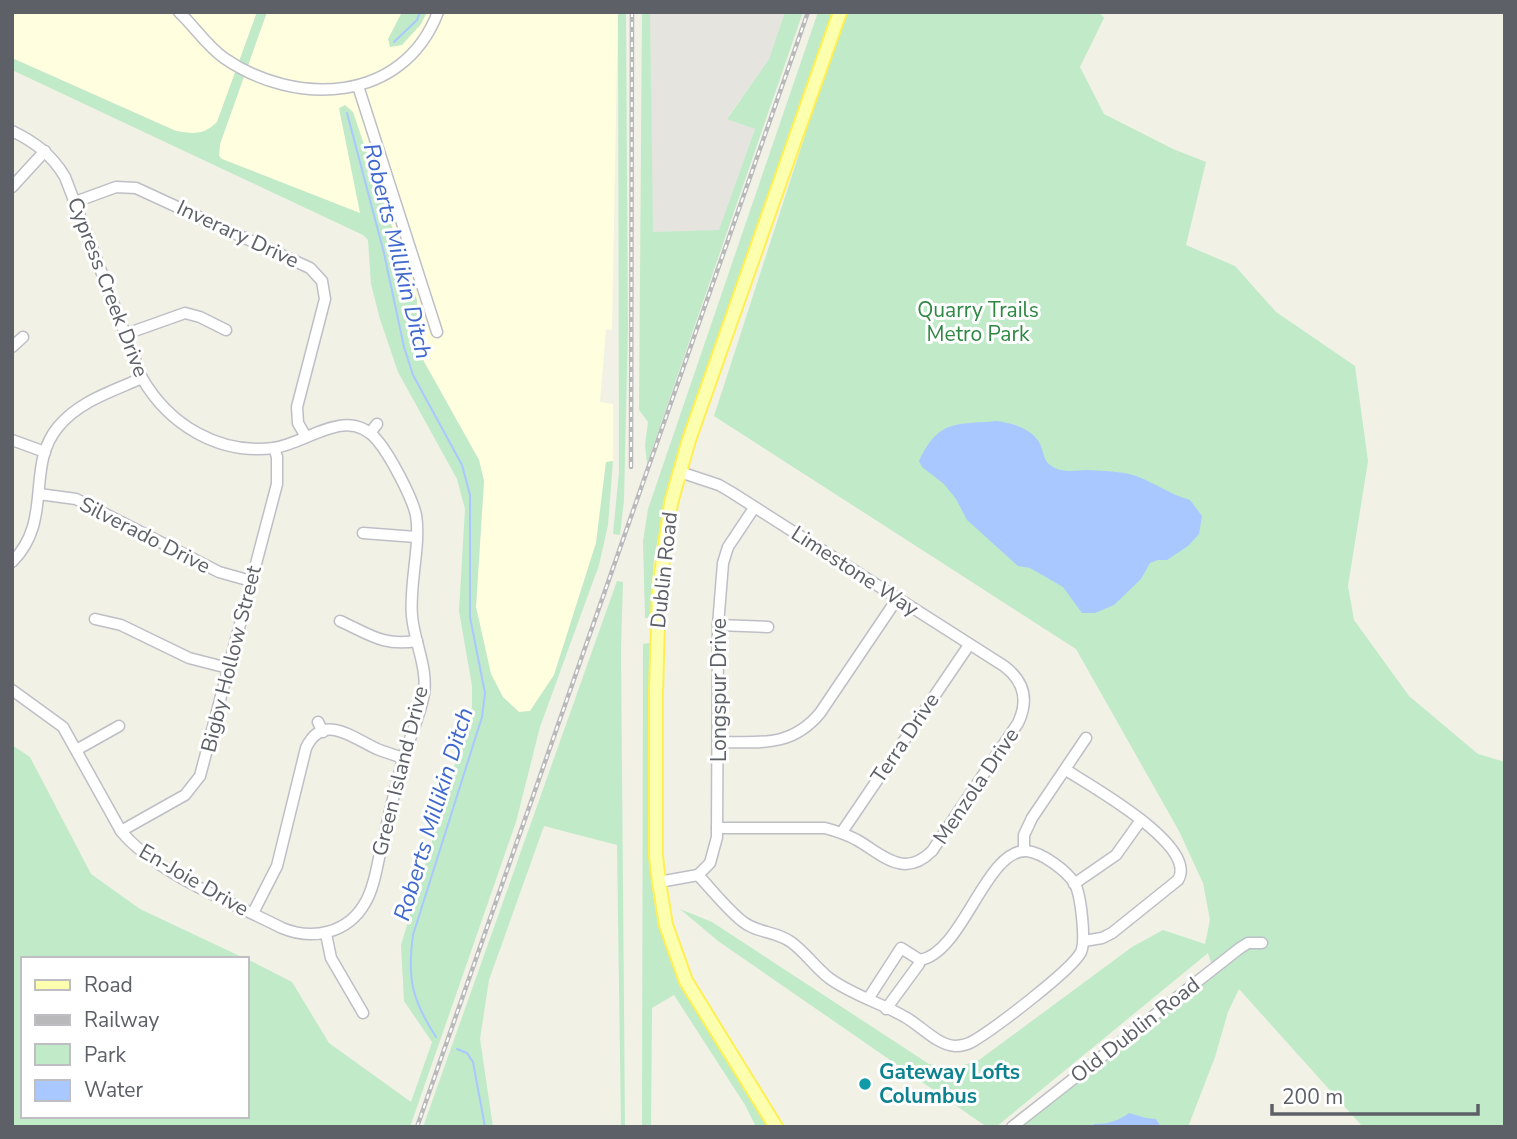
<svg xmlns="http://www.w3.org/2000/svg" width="1517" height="1139" font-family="'Nunito Sans',sans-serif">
	<rect width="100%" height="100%" fill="#f1f1e6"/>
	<g fill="#fffede">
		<polygon points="12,12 257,12 217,122 209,130 197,134 176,131 12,58"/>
		<polygon points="267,12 618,12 612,330 606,329 600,402 613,404 613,461 606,462 596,543 554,675 530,711 519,712 503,697 491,674 476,607 484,481 479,460 422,358 416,335 418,311 339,108 361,214 222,159 219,156 220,144"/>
	</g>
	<polygon fill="#e5e4de" points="650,12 785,12 769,59 727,118 755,129 719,231 652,232"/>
	<g fill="#c1eac9">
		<path d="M257,12H267L220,144L219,156L222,159L360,213L339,108L345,105L353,112L417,300L416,335L422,358L479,460L484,481L476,607L491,674L503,697L519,712L530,711L554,675L596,543L606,462L613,461L608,525L599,565L540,727L516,822L410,1127H12V745L30,757L91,874L140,909L246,959H23V1116H247V959L292,982L329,1043L411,1102L432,1042L404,1001L401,945L472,707V686L459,611L465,509L457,479L398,372L380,319L371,284L368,240L363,235L12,70V58L176,131C194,134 204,135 217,122Z"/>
		<polygon points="402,12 427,12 421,24 402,45 390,47 388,39"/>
		<polygon points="618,12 626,12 628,328 624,500 620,535 613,534 619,472"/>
		<polygon points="642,12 650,12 653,232 719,230 755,129 727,119 769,59 785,12 803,12 647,464 645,445 648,422 639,410"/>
		<polygon points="818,12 832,12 691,415 663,512 654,559 650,618 645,618 643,541 648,509"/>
		<polygon points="845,12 1099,12 1104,18 1080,67 1104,114 1173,149 1206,162 1186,245 1235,266 1276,312 1355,366 1368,461 1348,586 1354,620 1409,696 1478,754 1505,762 1505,1127 1363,1127 1239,989 1228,1012 1215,1057 1188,1127 1018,1127 1214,972 1208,953 996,1127 987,1127 718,941 680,909 712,922 929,1064 952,1069 979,1060 1132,947 1163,930 1205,944 1210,920 1203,883 1179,831 1076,649 714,416"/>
		<polygon points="617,581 623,582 621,650 625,1127 621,1127 617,845 544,826 489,980 480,1039 493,1127 423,1127"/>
		<path d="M650,643V868C653,909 663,949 682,985C708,1034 744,1077 769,1127H756L745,1105L674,995L652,1008L651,1127H642L643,644Z"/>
	</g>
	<g fill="#a9c8ff">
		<path d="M997,421C1011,423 1031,428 1039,442C1045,453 1042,462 1055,468C1066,473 1076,470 1087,470C1103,471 1121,471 1136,476C1155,483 1171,495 1190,500L1202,516L1199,534L1188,546L1167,560H1158L1150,563L1141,579L1114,605L1095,613H1082L1063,587L1030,568L1018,566L967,520L956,499L944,484L922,467L919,461C939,419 955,425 997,421Z"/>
		<path d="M1129,1113L1146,1118L1156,1119L1161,1127H1093L1094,1124C1107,1124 1119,1121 1129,1113Z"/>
	</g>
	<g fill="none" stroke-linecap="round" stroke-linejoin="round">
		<g stroke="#a9c8ff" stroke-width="2">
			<polyline points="394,42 417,20 420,12"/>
			<path d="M347,113L384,253L404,347L413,375L462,465L470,495V617L485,693L482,717L413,935C407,978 412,1000 436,1037"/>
			<polyline points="457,1049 467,1053 473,1062 485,1127"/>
		</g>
		<g stroke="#bebfc6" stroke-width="13">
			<g id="minor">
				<path d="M179,12C195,27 206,45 224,58C295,107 403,104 438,12"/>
				<polyline points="358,86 437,332"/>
				<path d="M12,131C35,142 52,155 65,177L142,378C169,425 219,455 274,448C308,443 347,405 377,440C390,455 412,497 416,515C421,545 409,584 412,616C414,641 428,668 424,694C420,717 409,738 403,760C394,792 387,825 379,858C376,872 373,890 365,903C348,933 313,941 282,928C233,903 155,873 121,831L63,727L12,690"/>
				<polyline points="12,187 45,151"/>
				<polyline points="75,202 116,187 136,188 310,268 322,281 325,299 297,407 298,423 306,437"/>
				<polyline points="126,334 185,313 200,317 226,330"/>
				<polyline points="12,347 23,337"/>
				<polyline points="370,433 377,424"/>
				<polyline points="12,440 45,452"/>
				<path d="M680,472L719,485L731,492L1004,666C1024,681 1029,700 1018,723L932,851C904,879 883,855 857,840C846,834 836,831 825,828H717"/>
				<polyline points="39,494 76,499 219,572 251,581"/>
				<polyline points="363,533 416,537"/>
				<path d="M12,562C54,520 25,467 58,427C79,401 113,391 142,378"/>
				<polyline points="95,619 121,625 189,658 228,668"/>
				<path d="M340,621C371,635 382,646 417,641"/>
				<polyline points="718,625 768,627"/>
				<polyline points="318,722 323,732"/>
				<path d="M718,742C759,742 791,748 820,713L897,599"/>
				<polyline points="78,749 119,726"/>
				<path d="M1066,770C1091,786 1199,846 1178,880L1112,933L1102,938L1084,941"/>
				<polyline points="121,831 185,795 200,776 277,484 277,457 274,448"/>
				<polyline points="842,832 969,645"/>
				<polyline points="1024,851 1024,835 1032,818 1086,738"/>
				<path d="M698,875C712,890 726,908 742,921C756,933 776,931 791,942C805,952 815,967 829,978C852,995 881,1003 905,1017C920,1025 937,1045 955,1046C962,1046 969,1044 975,1040C995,1028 1072,970 1081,952C1086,941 1081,896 1075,884C1067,871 1043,853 1027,851C986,848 963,953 920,960"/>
				<polyline points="698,875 710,863 717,837 718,625 723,563 728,547 754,508"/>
				<polyline points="659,882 698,875"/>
				<polyline points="1074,884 1116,855 1141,820"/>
				<path d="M253,913L277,866L306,748C323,712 353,738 377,749C385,752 394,755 403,758"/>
				<polyline points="326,934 331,958 363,1013"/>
				<polyline points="868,999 901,948 920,960 919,964 886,1009"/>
				<polyline points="1012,1127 1240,948 1248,943 1262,943"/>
			</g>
		</g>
		<g stroke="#fef053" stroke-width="16">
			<polyline id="major" points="776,1127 686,981 666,925 659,882 656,856 656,693 659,588 671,503 689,440 840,12"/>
		</g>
		<use href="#minor" stroke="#fff" stroke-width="10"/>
		<use href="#major" stroke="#fcffae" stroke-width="12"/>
		<g stroke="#b9b9bb" stroke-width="4.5">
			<g id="rail">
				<polyline points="631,467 632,12"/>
				<polyline points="417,1127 808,12"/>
			</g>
		</g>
		<use href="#rail" stroke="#fff" stroke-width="2" stroke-dasharray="5" stroke-linecap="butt"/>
	</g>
	<circle fill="#0f9aa8" stroke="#fff" stroke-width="2.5" cx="865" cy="1084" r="7"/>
	<g text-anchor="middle" stroke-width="6" stroke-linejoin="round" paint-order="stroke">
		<g font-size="21" fill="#5e6068" stroke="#fff">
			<text transform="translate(238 234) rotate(25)" y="7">Inverary Drive</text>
			<text transform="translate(108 287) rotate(69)" y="7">Cypress Creek Drive</text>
			<text transform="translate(145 535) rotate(27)" y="7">Silverado Drive</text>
			<text transform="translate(664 570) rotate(-84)" y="7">Dublin Road</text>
			<text transform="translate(855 571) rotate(33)" y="7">Limestone Way</text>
			<text transform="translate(231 659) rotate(-76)" y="7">Bigby Hollow Street</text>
			<text transform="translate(719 690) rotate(-90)" y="7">Longspur Drive</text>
			<text transform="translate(905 738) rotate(-56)" y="7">Terra Drive</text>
			<text transform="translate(400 771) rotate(-76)" y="7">Green Island Drive</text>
			<text transform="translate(976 786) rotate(-56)" y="7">Menzola Drive</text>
			<text transform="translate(194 880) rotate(30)" y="7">En-Joie Drive</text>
			<text transform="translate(1135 1030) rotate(-38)" y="7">Old Dublin Road</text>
		</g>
		<g font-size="21" fill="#2e8743" stroke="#fff">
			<text x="978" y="317">Quarry Trails<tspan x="978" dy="24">Metro Park</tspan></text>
		</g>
		<g font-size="21" font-weight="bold" fill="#0d838f" stroke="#fff" text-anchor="start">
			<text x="879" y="1079">Gateway Lofts<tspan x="879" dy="24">Columbus</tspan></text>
		</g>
		<g font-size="23" font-style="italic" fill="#3f68ce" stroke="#fff">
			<text transform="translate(398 251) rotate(76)" y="8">Roberts Millikin Ditch</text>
			<text transform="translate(433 814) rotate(-73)" y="8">Roberts Millikin Ditch</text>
		</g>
	</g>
	<rect width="1517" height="1139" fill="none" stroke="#5e6068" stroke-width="28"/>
	<rect x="21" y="957" width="228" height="161" fill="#ffffff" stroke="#bfbfc3" stroke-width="2"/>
	<rect x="35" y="980" width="35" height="10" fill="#fcffae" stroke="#bfbfc3" stroke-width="2"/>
	<text x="84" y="992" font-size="21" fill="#5e6068">Road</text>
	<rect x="35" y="1015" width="35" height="10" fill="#b9b9bb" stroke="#bfbfc3" stroke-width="2"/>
	<text x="84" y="1027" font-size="21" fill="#5e6068">Railway</text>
	<rect x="35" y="1044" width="35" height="21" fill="#c1eac9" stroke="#bfbfc3" stroke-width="2"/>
	<text x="84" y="1062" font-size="21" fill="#5e6068">Park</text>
	<rect x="35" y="1080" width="35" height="21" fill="#a9c8ff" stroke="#bfbfc3" stroke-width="2"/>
	<text x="84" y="1097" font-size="21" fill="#5e6068">Water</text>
	<path d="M1272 1104v10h206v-10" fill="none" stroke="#5e6068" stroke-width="3.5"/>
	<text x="1282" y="1104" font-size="21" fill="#5e6068" stroke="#ffffff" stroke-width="5" paint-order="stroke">200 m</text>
</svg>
